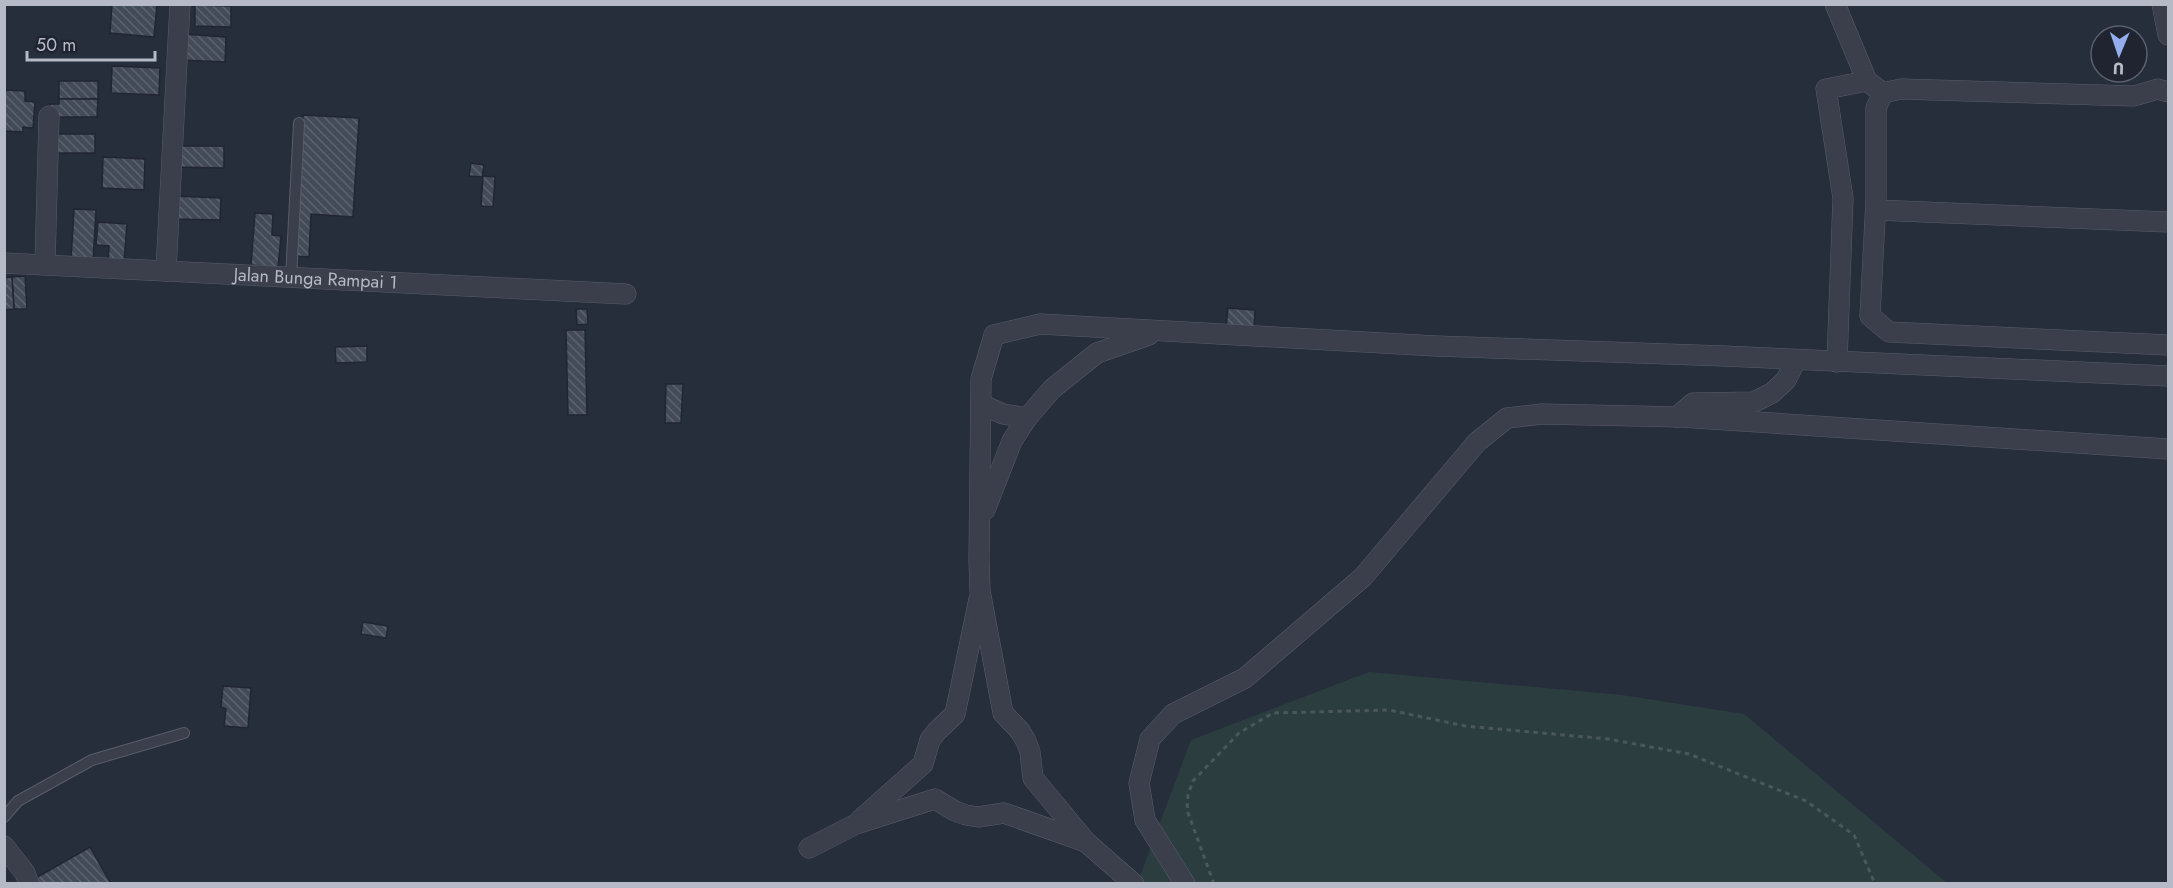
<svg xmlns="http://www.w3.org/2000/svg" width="2173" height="888" font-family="Jost,sans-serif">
	<defs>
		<pattern id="building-back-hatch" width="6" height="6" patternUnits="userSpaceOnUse" patternTransform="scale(1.5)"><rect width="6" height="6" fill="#434b59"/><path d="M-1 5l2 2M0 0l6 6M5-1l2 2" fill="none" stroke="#5c636f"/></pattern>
	</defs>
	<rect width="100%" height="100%" fill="#262d3b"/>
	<polygon fill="#2c3d40" points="1369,672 1622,695 1744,714 1947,883 1137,884 1191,740"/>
	<g fill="url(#building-back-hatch)" stroke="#212632" stroke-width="1.5">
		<polygon points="112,4 157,4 154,37 110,33"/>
		<polygon points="195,5 231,6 231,27 195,26"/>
		<polygon points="182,34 226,37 225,62 181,60"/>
		<polygon points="112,66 160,68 159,95 111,93"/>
		<rect x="59" y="81" width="39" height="18"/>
		<polygon points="4,90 25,91 25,101 35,102 33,128 23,127 23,132 4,131"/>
		<polygon points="59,99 98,99 97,117 50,117 50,104 59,104"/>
		<polygon points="303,115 359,118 353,217 311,214 309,257 294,256"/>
		<rect x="54" y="134" width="41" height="19"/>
		<polygon points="174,146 224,146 224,168 174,167"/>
		<polygon points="103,157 145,159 144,190 102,188"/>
		<polygon points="471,163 484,165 482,177 469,176"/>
		<polygon points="483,176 495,177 493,207 481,206"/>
		<polygon points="175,196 221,198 220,220 174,219"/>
		<polygon points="74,209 96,210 93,261 71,260"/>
		<polygon points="255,213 273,214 272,235 281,236 278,268 251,265"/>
		<polygon points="98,222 127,224 124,262 108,261 109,246 96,245"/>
		<polygon points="25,276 27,309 14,309 12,277"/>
		<polygon points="12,277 14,309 4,310 4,278"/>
		<polygon points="1228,308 1255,310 1254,330 1226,328"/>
		<polygon points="576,309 587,309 588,324 577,325"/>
		<polygon points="566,330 585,330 587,415 568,415"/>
		<polygon points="367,346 367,362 336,363 335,347"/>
		<polygon points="666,384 683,384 681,423 665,423"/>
		<polygon points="363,622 388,626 386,638 361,634"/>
		<polygon points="223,686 251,688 248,728 224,726 226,709 221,707"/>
		<polygon points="90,847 111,884 37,884 34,879"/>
	</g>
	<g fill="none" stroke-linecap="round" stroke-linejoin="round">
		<g stroke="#585d69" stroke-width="12">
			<g id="lane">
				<polyline points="291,278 299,123"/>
				<polyline points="4,817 18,801 92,760 184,733"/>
			</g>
		</g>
		<g stroke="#585d69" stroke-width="21">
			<g id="street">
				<polyline points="1835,4 1867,81 1826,89 1843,198 1837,362"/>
				<polyline points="2162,4 2168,35"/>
				<polyline points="1867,81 1883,93 1876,108 1876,199 1870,316 1889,332 2168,345"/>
				<polyline points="1883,93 1901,89 2134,96 2158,89 2168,92"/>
				<polyline points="1876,210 2168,222"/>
				<path id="s1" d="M4,263L626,294"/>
				<polyline points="45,264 49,116"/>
				<polyline points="166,271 180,4"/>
				<polyline points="981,404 1003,414 1027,418"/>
				<polyline points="1677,417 1693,403 1754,402 1772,393 1786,380 1796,360"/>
				<polyline points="985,510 1012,441 1027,418 1052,389 1097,353 1149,335"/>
				<polyline points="860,820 923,764 930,740 937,731 955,714 979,599"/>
				<polyline points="4,846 25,873 29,884"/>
				<polyline points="809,848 856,824 935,799 955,811 966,815 978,817 1004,813 1086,842"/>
				<polyline points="1134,884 1086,842 1033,778 1030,752 1026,741 1020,731 1003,713 980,591 979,560 981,379 994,335 1040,324 1436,346 1724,356 2168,376"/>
				<polyline points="1185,884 1145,820 1139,783 1150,739 1173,714 1245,678 1363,577 1477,442 1507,418 1542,414 1680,417 2168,449"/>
			</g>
		</g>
		<polyline stroke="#4a585d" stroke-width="3" stroke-dasharray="4.5 4.5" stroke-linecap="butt" points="1214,884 1187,810 1188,795 1193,781 1239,733 1273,713 1389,710 1465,726 1608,739 1689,754 1806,801 1854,835 1875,884"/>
		<use href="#lane" stroke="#3a3f4b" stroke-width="10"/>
		<use href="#street" stroke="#3a3f4b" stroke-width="20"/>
	</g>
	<g text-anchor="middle" stroke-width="5" stroke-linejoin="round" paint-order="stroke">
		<g font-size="18" fill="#b5bac6" stroke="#1f2430">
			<text dy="6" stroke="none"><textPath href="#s1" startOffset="312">Jalan Bunga Rampai 1</textPath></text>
		</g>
	</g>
	<rect width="2173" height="888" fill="none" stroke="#b5bac6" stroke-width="12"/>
	<g transform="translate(2119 54) rotate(182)"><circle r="28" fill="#1f2430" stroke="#5b606c" stroke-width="1.5"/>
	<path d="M0-4.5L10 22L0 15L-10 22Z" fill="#94aded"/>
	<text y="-9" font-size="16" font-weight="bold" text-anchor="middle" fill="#b5bac6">U</text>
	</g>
	<path d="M27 51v9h128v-9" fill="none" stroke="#b5bac6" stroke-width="3"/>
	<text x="36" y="51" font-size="18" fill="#b5bac6" stroke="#1f2430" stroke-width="4.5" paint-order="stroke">50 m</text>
</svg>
